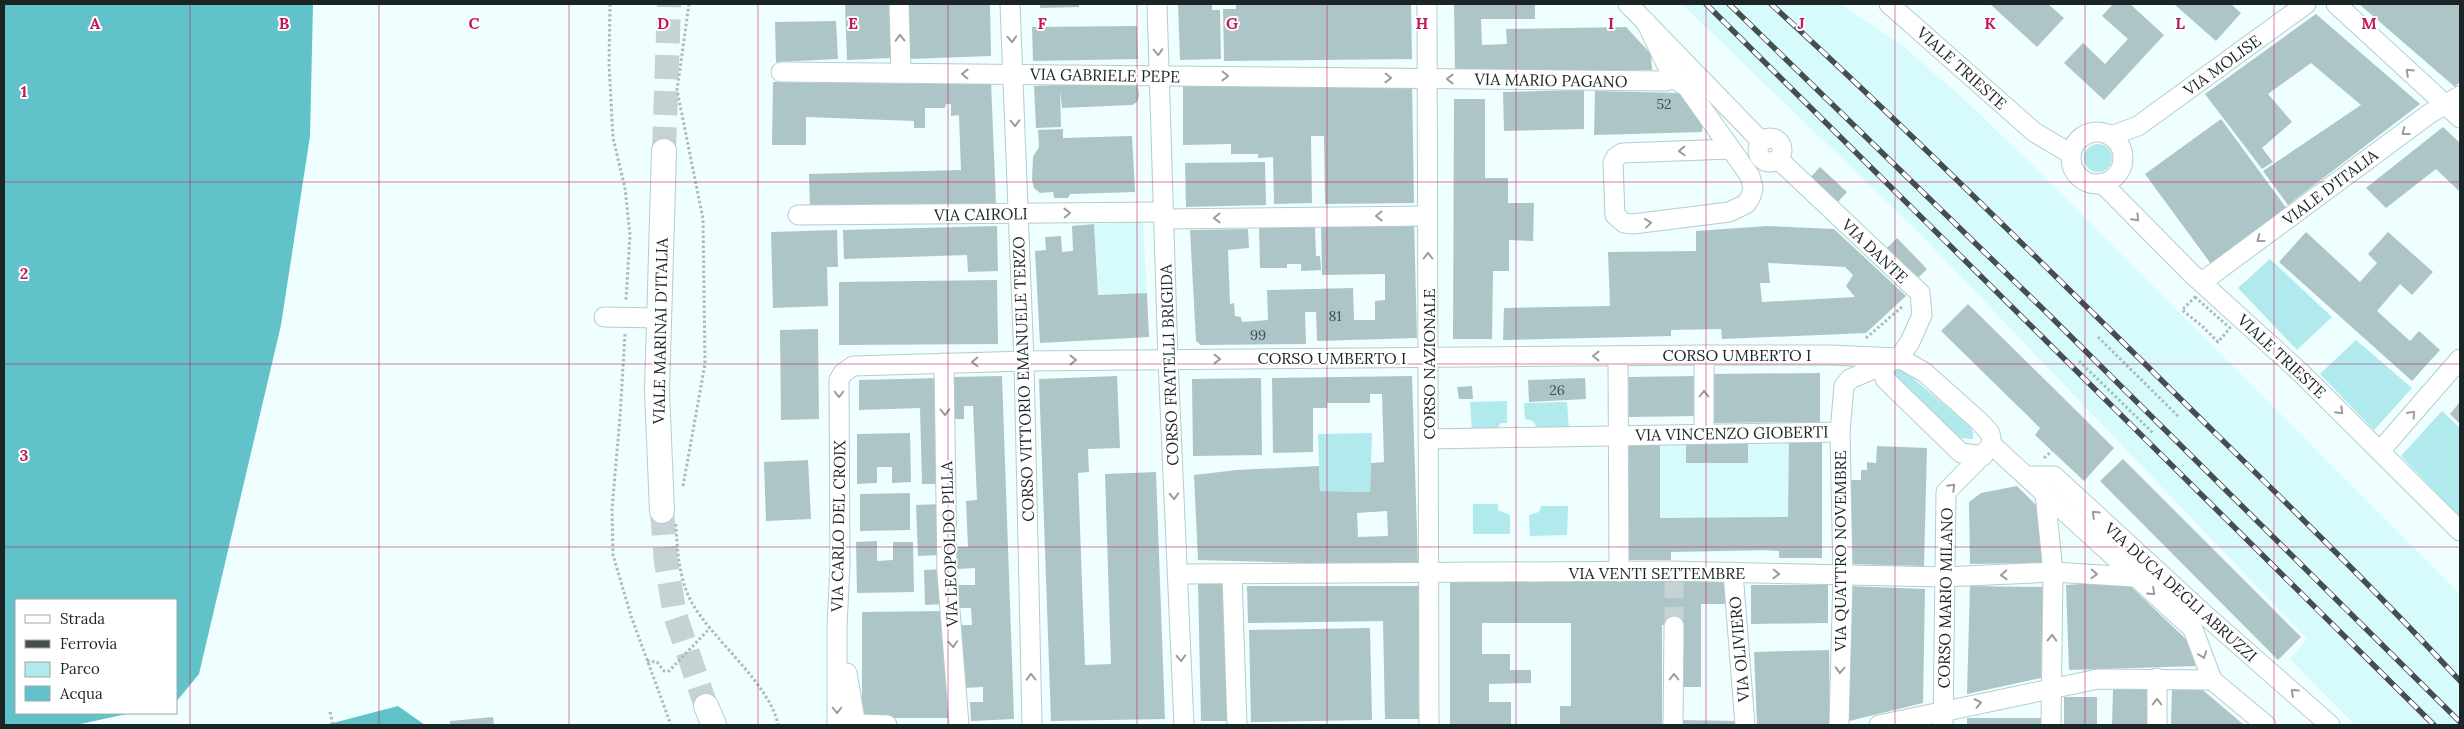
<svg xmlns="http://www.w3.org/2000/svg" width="2464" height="729" font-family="Lora,serif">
	<rect width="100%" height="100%" fill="#effeff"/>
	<g fill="#d7fafc">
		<polygon points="1682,4 1840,4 1903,46 1966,101 2025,158 2460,594 2460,725 2355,725 2290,659 2307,639 1921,235"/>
		<polygon points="1143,222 1147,293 1098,295 1094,224"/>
		<polygon points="1629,439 1822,441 1822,558 1779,558 1779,551 1671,552 1629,560"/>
	</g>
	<g fill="#b0eaed">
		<circle cx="2098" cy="158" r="14"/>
		<polygon points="2270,259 2332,317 2297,350 2238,288"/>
		<polygon points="2356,340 2412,388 2374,430 2320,374"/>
		<polygon points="1896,370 1903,370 1970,426 1973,432 1973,439 1960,438 1892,376"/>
		<polygon points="1507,401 1507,423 1501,423 1495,432 1472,432 1470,402"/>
		<polygon points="1567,402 1569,429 1539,431 1533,421 1525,419 1524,403"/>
		<polygon points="2442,411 2460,428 2460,517 2401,456"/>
		<polygon points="1372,433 1370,492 1320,491 1318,434"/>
		<polygon points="1473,504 1498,504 1498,510 1510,515 1510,534 1473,534"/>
		<polygon points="1541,506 1568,506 1567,535 1530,536 1529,515 1539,512"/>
	</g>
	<g fill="#61c3c9">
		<polygon points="4,4 313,4 310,136 281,325 199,674 176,702 176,600 16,600 16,713 131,713 76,725 4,725"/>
		<polygon points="398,706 425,725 323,725 333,723"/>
	</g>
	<g fill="#adc5c7" fill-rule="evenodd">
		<polygon points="845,4 889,4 891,58 847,60"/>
		<polygon points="907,4 990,4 991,56 909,59"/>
		<polygon points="1040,4 1079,4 1079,7 1040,8"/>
		<polygon points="1178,4 1212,4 1212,10 1220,10 1221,59 1180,60"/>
		<polygon points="1236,4 1411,4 1412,59 1224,61 1223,9 1236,9"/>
		<polygon points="1454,4 1535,4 1535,19 1481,19 1482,45 1507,44 1506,29 1626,27 1651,54 1652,70 1455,71"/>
		<polygon points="1990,4 2048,4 2064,18 2037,47"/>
		<polygon points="2113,4 2130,4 2164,35 2104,100 2064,63 2083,43 2105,64 2128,39 2102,16"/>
		<polygon points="2174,4 2231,4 2241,13 2216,41"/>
		<polygon points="2359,4 2460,4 2460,82 2455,87"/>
		<polygon points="2316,14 2420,104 2288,205 2263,171 2361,105 2311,63 2268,94 2292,122 2262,148 2273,162 2262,169 2205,94"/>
		<polygon points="836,21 838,59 776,62 775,22"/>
		<polygon points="1137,26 1138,59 1033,61 1032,27"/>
		<polygon points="1132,81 1138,87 1139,96 1137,102 1132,105 1062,108 1060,90 1061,127 1036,128 1034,86"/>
		<polygon points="1412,81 1414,203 1325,204 1324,136 1311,136 1312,203 1274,204 1273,157 1258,158 1258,154 1231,154 1231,144 1183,145 1183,84"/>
		<polygon points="773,82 945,84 991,82 996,203 810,208 809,174 961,170 959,115 951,116 951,104 946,104 945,108 925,108 925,128 914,128 914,121 806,117 806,145 772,145"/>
		<polygon points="1584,90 1584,129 1504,131 1503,92"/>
		<polygon points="1595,91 1681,93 1703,116 1702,132 1594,135"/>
		<polygon points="1454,99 1485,99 1485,178 1508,178 1508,203 1534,203 1533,241 1509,240 1509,271 1493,271 1492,339 1453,339"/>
		<polygon points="2221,119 2287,209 2211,264 2145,174"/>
		<polygon points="2443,127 2460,143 2460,192 2436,169 2386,208 2366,188"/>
		<polygon points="1063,129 1063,138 1132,136 1135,192 1070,194 1068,198 1054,198 1053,192 1040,193 1034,188 1032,180 1033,157 1039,147 1038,130"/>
		<polygon points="1265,162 1266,205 1186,207 1185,163"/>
		<polygon points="1820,167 1847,192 1836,204 1809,179"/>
		<polygon points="1414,220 1417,338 1317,341 1316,312 1305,312 1306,344 1201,345 1196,341 1190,230 1248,229 1249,248 1228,250 1230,304 1234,303 1235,316 1241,317 1242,322 1268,320 1267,290 1353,288 1354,320 1375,320 1375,301 1385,300 1385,274 1322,275 1321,222"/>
		<polygon points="1094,224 1098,295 1147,293 1149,337 1040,343 1035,251 1046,250 1045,237 1061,236 1062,252 1073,251 1072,226"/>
		<polygon points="997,226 998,271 968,272 967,255 844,259 843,230"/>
		<path d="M1767,226L1834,229L1906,296L1866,333L1722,339L1721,329L1671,330V336L1503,340L1504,308L1610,306L1608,252L1696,251V231ZM1768,263L1845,267L1853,275L1846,286L1855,297L1762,302L1760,283H1770Z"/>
		<polygon points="1315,227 1316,256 1320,256 1321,270 1301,271 1301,264 1287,264 1287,268 1260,268 1259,228"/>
		<polygon points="837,230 838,267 827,267 828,306 773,308 771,232"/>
		<polygon points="2306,232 2360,282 2377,263 2368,254 2388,232 2433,272 2412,295 2400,284 2377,311 2410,341 2419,331 2440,350 2412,381 2279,262"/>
		<polygon points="1897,238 1927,269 1914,282 1884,251"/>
		<polygon points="997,280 998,344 839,345 839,282"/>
		<polygon points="1968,304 2114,448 2084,481 2035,435 2040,428 1941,331"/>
		<polygon points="818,329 819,419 781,420 780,330"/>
		<polygon points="1820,373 1820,422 1710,423 1709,374"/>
		<polygon points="1002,376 1014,719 971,721 970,702 983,702 983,687 961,688 959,625 972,625 971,608 957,608 957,585 975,585 975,568 957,569 956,547 968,547 966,501 977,500 973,406 964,406 964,419 953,419 952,377"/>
		<polygon points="1117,376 1120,448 1088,449 1089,472 1078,473 1085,665 1111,664 1105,474 1156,472 1165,719 1051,721 1039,379"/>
		<path d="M1412,376L1418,563L1339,564L1198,560L1194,475L1237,470L1319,466L1320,491L1370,492L1371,463L1384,462L1382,394H1370V403H1327V408H1313V452L1273,453L1272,378ZM1387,511L1388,536L1358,537L1357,513Z"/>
		<polygon points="1699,376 1699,416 1629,417 1628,377"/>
		<polygon points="939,378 941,484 922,484 920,408 859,410 859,380"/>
		<polygon points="1261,378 1262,455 1193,456 1192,379"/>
		<polygon points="1585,378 1586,399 1529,402 1528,380"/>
		<polygon points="1472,386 1473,399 1459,399 1457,387"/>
		<polygon points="2460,402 2460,424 2450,414"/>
		<polygon points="910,433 911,482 892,483 892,467 877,467 877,483 857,484 857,434"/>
		<polygon points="1629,439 1660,439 1660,518 1788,517 1789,441 1822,441 1822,558 1779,558 1779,551 1764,550 1671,552 1671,560 1629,560"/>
		<rect x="1686" y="440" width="62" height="23"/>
		<polygon points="1877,446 1927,448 1924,566 1848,564 1850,480 1861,480 1861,470 1867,470 1867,462 1876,463"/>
		<polygon points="2123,459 2301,637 2278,660 2100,481"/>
		<polygon points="808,460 811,519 766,521 764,462"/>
		<polygon points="2017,486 2039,508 2043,524 2042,563 1970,564 1969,502 1981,493"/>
		<polygon points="910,493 910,530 860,531 860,494"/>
		<polygon points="942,504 943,555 918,556 916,505"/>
		<polygon points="877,541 877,561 893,560 893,542 913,542 914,592 857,593 856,542"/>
		<polygon points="943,569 945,604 925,605 924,570"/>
		<polygon points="1450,581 1726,581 1726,604 1701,604 1701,687 1680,687 1680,625 1662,625 1662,725 1560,725 1560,706 1571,706 1571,623 1482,623 1482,654 1510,654 1510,670 1531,670 1531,683 1489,684 1489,702 1511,702 1511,725 1450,725"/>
		<polygon points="2125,581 2191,644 2197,666 2069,670 2066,585"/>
		<polygon points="1198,584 1228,584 1231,721 1201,721"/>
		<polygon points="1751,585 1828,585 1828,623 1751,624"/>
		<polygon points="1247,586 1419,586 1419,719 1385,719 1383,621 1248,623"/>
		<polygon points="1849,586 1925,589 1923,703 1845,722"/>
		<polygon points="1970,586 2043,587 2041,678 1967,694"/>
		<polygon points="944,611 952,718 862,718 862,612"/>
		<polygon points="1370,628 1372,720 1251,722 1249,630"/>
		<polygon points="1829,650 1830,725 1757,725 1754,652"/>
		<polygon points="2172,686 2198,686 2244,725 2171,725"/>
		<polygon points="2113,689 2151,689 2150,725 2112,725"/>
		<rect x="2064" y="697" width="33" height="28"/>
		<polygon points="493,717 494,725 450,725 450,721"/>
		<rect x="1967" y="718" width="77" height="7"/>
		<polygon points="1681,720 1737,721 1737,725 1680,725"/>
	</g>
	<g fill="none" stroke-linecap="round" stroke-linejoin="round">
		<polyline stroke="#c5d3d4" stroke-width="19" stroke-dasharray="19 9" stroke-linecap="butt" points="1674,626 1674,581"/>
		<g stroke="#c5d3d4" stroke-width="24" stroke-dasharray="24 12" stroke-linecap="butt">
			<polyline points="664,151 669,4"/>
			<polyline points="662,511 666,562 675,615 706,706"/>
		</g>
		<g stroke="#b4cdce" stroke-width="21">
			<g id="minor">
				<polyline points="899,4 901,73"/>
				<polyline points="1010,4 1024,361 1032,725"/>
				<polyline points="1157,4 1168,360 1184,725"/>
				<polyline points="1427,4 1429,725"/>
				<polyline points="1628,4 1762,142"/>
				<polyline points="1889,4 2034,132 2071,154"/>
				<polyline points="2336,4 2460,118"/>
				<polyline points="1646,22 1673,78 1687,87 1750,176 1753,188 1751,196 1746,204 1729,212 1633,224 1624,223 1615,215 1613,163 1616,157 1622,153 1731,149"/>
				<polyline points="781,72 1666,81 1673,78"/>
				<circle cx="2097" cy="158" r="26"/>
				<polyline points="2111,136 2138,126 2306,4"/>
				<circle cx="1770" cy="150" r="12"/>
				<polyline points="1778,159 1920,293 1922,315 1910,342 1899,358 1850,379 1844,386 1840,432 1843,576 1839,725"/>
				<polyline points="2102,183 2191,273 2301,373 2460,531"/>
				<polyline points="798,215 1163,212"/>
				<polyline points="1164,219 1428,216"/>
				<polyline points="2202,282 2429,114 2460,96"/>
				<polyline points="604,317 659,318"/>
				<polyline points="1704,355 1704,433"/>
				<polyline points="1618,356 1619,572"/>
				<polyline points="944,363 947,573 959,725"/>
				<polyline points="1883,366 1885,379 1961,453 1983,456"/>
				<polyline points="1429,439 1840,432"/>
				<polyline points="1992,445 2193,629 2212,680 2266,725"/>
				<polyline points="2380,451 2460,359"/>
				<polyline points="2026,476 2054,476 2204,614 2330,725"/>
				<polyline points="2045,494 2053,572 2051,725"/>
				<polyline points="1733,572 1745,725"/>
				<polyline points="1178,574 1668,571 1945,577 2053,572 2135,577"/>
				<polyline points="1232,575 1237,725"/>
				<polyline points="847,673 856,725"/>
				<polyline points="856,724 887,725"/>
				<polyline points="837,725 837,626 840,565 839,380 843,373 853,366 1024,361 1704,355 1830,355 1899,358 1924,372 1980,422 1990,433 1992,445"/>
				<polyline points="1673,725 1674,626"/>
				<polyline points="1879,725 2098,679 2212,680"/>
				<polyline points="1943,725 1946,492 1992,445"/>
				<polyline points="2157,725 2157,678"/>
			</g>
		</g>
		<g stroke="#b4cdce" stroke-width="26">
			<g id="major">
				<polyline points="662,511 657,391 664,151"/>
				<polyline points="706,706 714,725"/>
			</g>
		</g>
		<g stroke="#acbabb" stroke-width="3" stroke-dasharray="2.5 2.5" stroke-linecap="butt">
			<polyline points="610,4 609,63 613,138 625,188 630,235 626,300"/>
			<polygon points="2195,297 2230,328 2218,342 2202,326 2182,310"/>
			<polyline points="625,334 620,417 612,509 613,555 631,616 671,725"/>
			<polyline points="2098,337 2178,416"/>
			<polyline points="1866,338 1903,306"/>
			<polyline points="2079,361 2153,433"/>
			<polyline points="2044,458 2052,451"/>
			<polyline points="683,486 705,364 703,219 677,90 689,4"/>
			<path d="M676,524C677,551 679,579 692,603C712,639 771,685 778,725"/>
			<polyline points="647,661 657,662 664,671 669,671 710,628"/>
			<polyline points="330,712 333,725"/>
		</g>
		<use href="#minor" stroke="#fff" stroke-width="19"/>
		<use href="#major" stroke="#fff" stroke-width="24"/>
		<g stroke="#444e4f" stroke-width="5.5">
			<g id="rail">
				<polyline points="1706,4 2434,725"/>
				<polyline points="1729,4 2043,309 2460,722"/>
				<path d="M1771,4C1898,120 2019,241 2142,361C2249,467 2358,571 2460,681"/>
			</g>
		</g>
		<use href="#rail" stroke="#fff" stroke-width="4" stroke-dasharray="11" stroke-linecap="butt"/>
	</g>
	<defs><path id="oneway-chevron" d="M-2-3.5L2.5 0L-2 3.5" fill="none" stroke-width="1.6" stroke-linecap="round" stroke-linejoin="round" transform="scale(1.25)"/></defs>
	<g stroke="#999d9d">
		<use href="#oneway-chevron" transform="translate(900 38) rotate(-91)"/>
		<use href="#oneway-chevron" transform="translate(1012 39) rotate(87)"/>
		<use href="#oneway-chevron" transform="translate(1158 52) rotate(88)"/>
		<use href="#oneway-chevron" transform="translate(2409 72) rotate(-137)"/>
		<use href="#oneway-chevron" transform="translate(965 74) rotate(-179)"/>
		<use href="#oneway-chevron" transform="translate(1225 76) rotate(1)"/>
		<use href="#oneway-chevron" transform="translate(1388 78) rotate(1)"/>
		<use href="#oneway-chevron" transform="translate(1450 79) rotate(-180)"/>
		<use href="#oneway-chevron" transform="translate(1015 123) rotate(88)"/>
		<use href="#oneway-chevron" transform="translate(2405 132) rotate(143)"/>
		<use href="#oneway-chevron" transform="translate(1682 151) rotate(178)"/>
		<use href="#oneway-chevron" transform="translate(1067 213) rotate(-1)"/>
		<use href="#oneway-chevron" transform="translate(1379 216) rotate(179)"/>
		<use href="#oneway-chevron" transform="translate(1217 218) rotate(179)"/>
		<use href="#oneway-chevron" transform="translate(2136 218) rotate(46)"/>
		<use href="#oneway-chevron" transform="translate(1648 223) rotate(-7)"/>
		<use href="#oneway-chevron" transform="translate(2260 239) rotate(143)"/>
		<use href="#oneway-chevron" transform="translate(1428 256) rotate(-90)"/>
		<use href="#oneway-chevron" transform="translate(1596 356) rotate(180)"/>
		<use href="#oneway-chevron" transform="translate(1217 359)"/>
		<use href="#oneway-chevron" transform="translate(1073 360)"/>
		<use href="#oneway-chevron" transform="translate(975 362) rotate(178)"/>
		<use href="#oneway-chevron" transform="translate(839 394) rotate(90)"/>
		<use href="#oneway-chevron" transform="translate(1704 394) rotate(-90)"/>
		<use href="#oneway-chevron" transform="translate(2340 411) rotate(45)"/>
		<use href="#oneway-chevron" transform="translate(945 412) rotate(89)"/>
		<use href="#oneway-chevron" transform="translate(2412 414) rotate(-49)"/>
		<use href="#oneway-chevron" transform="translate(1952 487) rotate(-45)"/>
		<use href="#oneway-chevron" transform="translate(1174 496) rotate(88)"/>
		<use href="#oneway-chevron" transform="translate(2095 514) rotate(-137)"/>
		<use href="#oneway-chevron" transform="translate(1776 574) rotate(2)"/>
		<use href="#oneway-chevron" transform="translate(2094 574) rotate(3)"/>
		<use href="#oneway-chevron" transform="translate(2004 575) rotate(177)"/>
		<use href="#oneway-chevron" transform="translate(2152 592) rotate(43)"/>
		<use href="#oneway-chevron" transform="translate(2052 638) rotate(-89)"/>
		<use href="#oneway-chevron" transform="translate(953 644) rotate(86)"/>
		<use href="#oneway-chevron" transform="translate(2203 655) rotate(69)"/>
		<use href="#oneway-chevron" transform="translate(1181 658) rotate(87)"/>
		<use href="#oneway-chevron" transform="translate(1840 670) rotate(92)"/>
		<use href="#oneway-chevron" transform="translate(1031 677) rotate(-91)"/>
		<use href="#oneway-chevron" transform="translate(1674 677) rotate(-90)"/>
		<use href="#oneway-chevron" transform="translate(2294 692) rotate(-138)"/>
		<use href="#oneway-chevron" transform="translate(2157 702) rotate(-90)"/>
		<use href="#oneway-chevron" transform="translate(1978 703) rotate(-12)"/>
		<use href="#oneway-chevron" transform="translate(837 710) rotate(90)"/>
	</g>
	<path fill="none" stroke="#c2185b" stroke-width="1" stroke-opacity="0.55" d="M190,4V725M379,4V725M569,4V725M758,4V725M948,4V725M1137,4V725M1327,4V725M1516,4V725M1706,4V725M1895,4V725M2085,4V725M2274,4V725M4,182H2460M4,364H2460M4,547H2460"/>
	<g text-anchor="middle" stroke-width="4" stroke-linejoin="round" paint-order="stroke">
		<g font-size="14" fill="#404d4e">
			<text x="1664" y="109">52</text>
			<text x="1335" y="321">81</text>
			<text x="1258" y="340">99</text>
			<text x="1557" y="395">26</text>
		</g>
		<g font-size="16" fill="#1c2526" stroke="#fff">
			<text transform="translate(2222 65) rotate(-36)" y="6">VIA MOLISE</text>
			<text transform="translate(1962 68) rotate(42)" y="6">VIALE TRIESTE</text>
			<text transform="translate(1105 75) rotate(1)" y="6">VIA GABRIELE PEPE</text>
			<text transform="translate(1551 80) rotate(1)" y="6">VIA MARIO PAGANO</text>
			<text transform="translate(2330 187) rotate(-37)" y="6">VIALE D'ITALIA</text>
			<text transform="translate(981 214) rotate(-1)" y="6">VIA CAIROLI</text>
			<text transform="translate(1875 251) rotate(44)" y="6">VIA DANTE</text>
			<text transform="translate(660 331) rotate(-89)" y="6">VIALE MARINAI D'ITALIA</text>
			<text x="1737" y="361">CORSO UMBERTO I</text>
			<text transform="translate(2282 356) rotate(43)" y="6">VIALE TRIESTE</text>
			<text x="1332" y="364">CORSO UMBERTO I</text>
			<text transform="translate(1429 364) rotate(-90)" y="6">CORSO NAZIONALE</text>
			<text transform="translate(1169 365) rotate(-92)" y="6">CORSO FRATELLI BRIGIDA</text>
			<text transform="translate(1023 379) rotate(-92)" y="6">CORSO VITTORIO EMANUELE TERZO</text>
			<text transform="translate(1732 433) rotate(-1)" y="6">VIA VINCENZO GIOBERTI</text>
			<text transform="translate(838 526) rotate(-89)" y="6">VIA CARLO DEL CROIX</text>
			<text transform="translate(949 544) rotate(-92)" y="6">VIA LEOPOLDO PILLA</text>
			<text transform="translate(1840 551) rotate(-90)" y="6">VIA QUATTRO NOVEMBRE</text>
			<text x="1657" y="579">VIA VENTI SETTEMBRE</text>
			<text transform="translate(2181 592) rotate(42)" y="6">VIA DUCA DEGLI ABRUZZI</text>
			<text transform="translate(1945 598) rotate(-89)" y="6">CORSO MARIO MILANO</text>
			<text transform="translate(1739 649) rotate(-95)" y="6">VIA OLIVIERO</text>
		</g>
	</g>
	<g font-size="16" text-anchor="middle" font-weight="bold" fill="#c2185b" stroke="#fff" stroke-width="4" stroke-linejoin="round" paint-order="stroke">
		<text x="95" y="29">A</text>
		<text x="284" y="29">B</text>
		<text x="474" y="29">C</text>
		<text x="663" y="29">D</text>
		<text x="853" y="29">E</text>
		<text x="1042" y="29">F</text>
		<text x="1232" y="29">G</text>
		<text x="1422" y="29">H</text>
		<text x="1611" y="29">I</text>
		<text x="1801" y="29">J</text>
		<text x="1990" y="29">K</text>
		<text x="2180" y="29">L</text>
		<text x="2369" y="29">M</text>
		<text x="24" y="97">1</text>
		<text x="24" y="279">2</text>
		<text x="24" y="461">3</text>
	</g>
	<rect width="2464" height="729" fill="none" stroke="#1c2526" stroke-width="10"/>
	<rect x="15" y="599" width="162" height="115" fill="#ffffff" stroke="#a4a8a8"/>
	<rect x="25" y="615" width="25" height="8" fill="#ffffff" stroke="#a4a8a8"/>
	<text x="60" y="624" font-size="15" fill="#1c2526">Strada</text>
	<rect x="25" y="640" width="25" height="8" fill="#444e4f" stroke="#a4a8a8"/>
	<text x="60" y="649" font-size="15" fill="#1c2526">Ferrovia</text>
	<rect x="25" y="662" width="25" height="15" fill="#b0eaed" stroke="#a4a8a8"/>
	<text x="60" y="674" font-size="15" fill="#1c2526">Parco</text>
	<rect x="25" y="686" width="25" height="15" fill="#61c3c9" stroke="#a4a8a8"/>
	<text x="60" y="699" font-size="15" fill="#1c2526">Acqua</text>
</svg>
